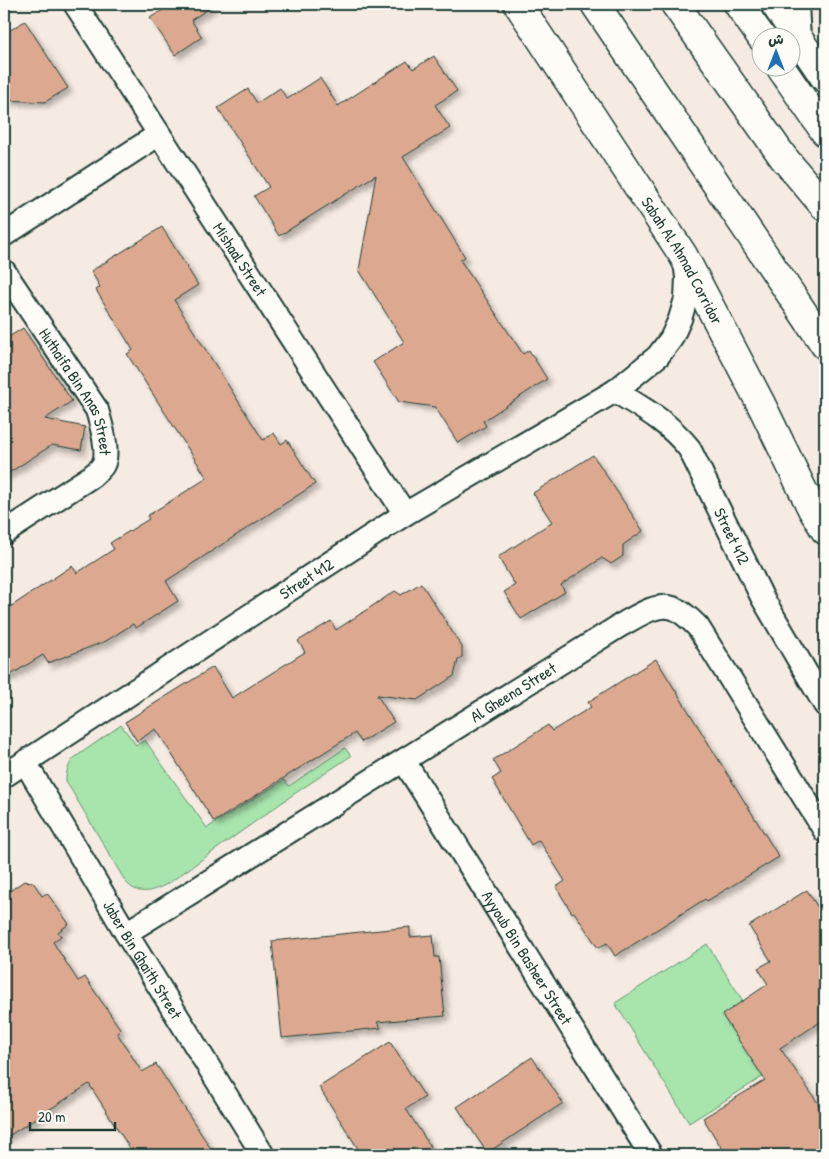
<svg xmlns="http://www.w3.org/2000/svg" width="829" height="1159" font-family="'Patrick Hand','Playpen Sans Arabic',sans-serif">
	<defs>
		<filter id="shadow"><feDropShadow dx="4.5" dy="4.5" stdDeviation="2.5" flood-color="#0004"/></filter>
	</defs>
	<rect width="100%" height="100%" fill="#f6ebe2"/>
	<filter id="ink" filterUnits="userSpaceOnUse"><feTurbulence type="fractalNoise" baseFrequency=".02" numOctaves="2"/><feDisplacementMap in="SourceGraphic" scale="10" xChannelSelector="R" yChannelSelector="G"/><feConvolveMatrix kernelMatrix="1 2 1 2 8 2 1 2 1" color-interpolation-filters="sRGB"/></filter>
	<g filter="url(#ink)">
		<g fill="#a7e5ac" stroke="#639170">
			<path d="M121,725L136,745L145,740L207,828L284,780L289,786L345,748L351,756L294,794L169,883C153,891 139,898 125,881L66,781C66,771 68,766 74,758Z"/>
			<polygon points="707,944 783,1064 689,1123 615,1003"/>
		</g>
		<g fill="#dca890" stroke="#1f3d34" filter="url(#shadow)">
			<polygon points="172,4 216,4 191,20 202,37 175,55 150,18"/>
			<polygon points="25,21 68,88 45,102 4,100 4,34"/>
			<polygon points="434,56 457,91 435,105 450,128 403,157 465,257 460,260 523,354 529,350 547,379 483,421 486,426 458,443 435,407 399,402 373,362 404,342 359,270 376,175 279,236 254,196 269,187 218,108 248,89 257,103 280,88 287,99 320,78 338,106 407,61 413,69"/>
			<polygon points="162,227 198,285 174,300 263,440 274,433 281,444 287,440 315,484 166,581 178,601 136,628 133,624 106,641 48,663 43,655 4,679 4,611 72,566 77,573 114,549 110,543 149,519 147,516 207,478 127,354 133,350 96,290 100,287 91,271"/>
			<polygon points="23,328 72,401 45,419 85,427 81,450 52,445 4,476 4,340"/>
			<polygon points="593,455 643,531 623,545 623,556 611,564 602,558 561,585 565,592 521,619 504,592 515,585 498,557 552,522 533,493"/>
			<polygon points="421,583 462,647 462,657 458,660 454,676 417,700 377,695 394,722 361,742 355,733 214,822 156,729 137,741 125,722 213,667 232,698 305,652 298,641 331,621 336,630 395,591 401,595"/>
			<polygon points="656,659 779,857 707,901 705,899 615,956 607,943 598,948 574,912 572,913 556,887 565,881 539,840 531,845 492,779 501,773 493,760 548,725 552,731 591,707 588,702"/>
			<polygon points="24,881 33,882 42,896 47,893 69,924 58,932 61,936 53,942 78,981 85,977 121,1030 117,1033 142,1072 156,1064 215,1155 134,1155 89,1084 4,1139 4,895"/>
			<polygon points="807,890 825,919 825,1019 780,1048 818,1103 821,1117 825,1124 825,1155 726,1155 703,1118 765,1080 722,1015 768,984 758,968 771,961 749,926"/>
			<polygon points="410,927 410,937 433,935 435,957 439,957 445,1016 377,1022 381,1028 282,1038 272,941"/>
			<polygon points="390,1042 425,1097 406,1109 436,1155 362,1155 319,1087"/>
			<polygon points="532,1057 563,1103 487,1153 457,1107"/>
		</g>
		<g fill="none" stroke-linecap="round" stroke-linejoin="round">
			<g stroke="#1f3d34" stroke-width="26">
				<g id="street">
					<path id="s1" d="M75,4L405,514"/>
					<polyline points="797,4 799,40"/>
					<polyline points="4,235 158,135"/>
					<path id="s2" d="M4,271L97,410C101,425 110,451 103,465C101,469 95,473 92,476L4,533"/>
					<path id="s3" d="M615,391C644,409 667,421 689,448L762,597L825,705"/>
					<path id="s4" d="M404,761L651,1155"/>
					<path id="s5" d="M25,762L126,933L263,1155"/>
					<path id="s6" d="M4,776L405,514L615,391L658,356L671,339L680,319L686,299L687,277L685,262"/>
					<path id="s7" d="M126,933L621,625C635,618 656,602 673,608C682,611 691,620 698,627L825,831"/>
				</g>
			</g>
			<g stroke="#1f3d34" stroke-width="31">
				<g id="secondary">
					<path id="s8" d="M518,4L683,255L762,406L812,509L825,530"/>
					<polyline points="675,4 783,157 825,207"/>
					<polyline points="775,4 825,78"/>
				</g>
			</g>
			<g stroke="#1f3d34" stroke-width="31">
				<g id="highway">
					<polyline points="595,4 825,345"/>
					<polyline points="738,4 762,38"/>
					<polyline points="781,68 825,132"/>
				</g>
			</g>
			<use href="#street" stroke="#fdfcf7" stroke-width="22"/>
			<use href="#secondary" stroke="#fdfcf7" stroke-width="28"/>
			<use href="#highway" stroke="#fdfcf7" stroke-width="28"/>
		</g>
	</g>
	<g text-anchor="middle" stroke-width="5" stroke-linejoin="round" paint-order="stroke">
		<g font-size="16" fill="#1f3d34" stroke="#fdfcf7">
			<text dy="6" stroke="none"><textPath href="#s1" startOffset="304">Mishaal Street</textPath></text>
			<text dy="6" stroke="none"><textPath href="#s8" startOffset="305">Sabah Al Ahmad Corridor</textPath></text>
			<text dy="6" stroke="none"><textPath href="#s2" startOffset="142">Huthaifa Bin Anas Street</textPath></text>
			<text dy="6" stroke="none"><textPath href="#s3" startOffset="192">Street 412</textPath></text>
			<text dy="6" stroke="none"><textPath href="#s6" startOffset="361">Street 412</textPath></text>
			<text dy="6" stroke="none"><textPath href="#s7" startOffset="456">Al Gheena Street</textPath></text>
			<text dy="6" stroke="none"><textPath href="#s4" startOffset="232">Ayyoub Bin Basheer Street</textPath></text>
			<text dy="6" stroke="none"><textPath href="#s5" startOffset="230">Jaber Bin Ghaith Street</textPath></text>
		</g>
	</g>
	<rect width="829" height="1159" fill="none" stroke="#fdfcf7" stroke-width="20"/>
	<rect x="10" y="10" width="809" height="1139" fill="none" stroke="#1f3d34" stroke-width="2" filter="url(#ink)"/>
	<g transform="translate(776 52)"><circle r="24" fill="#fdfcf7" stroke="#a4b0a9"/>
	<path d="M0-4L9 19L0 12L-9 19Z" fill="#1f6fb2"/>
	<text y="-8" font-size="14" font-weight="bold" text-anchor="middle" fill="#1f3d34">ش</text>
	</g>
	<path d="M30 1122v8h85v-8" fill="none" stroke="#1f3d34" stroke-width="2.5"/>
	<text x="38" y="1122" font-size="15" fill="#1f3d34" stroke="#fdfcf7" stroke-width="4" paint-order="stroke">20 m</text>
</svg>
